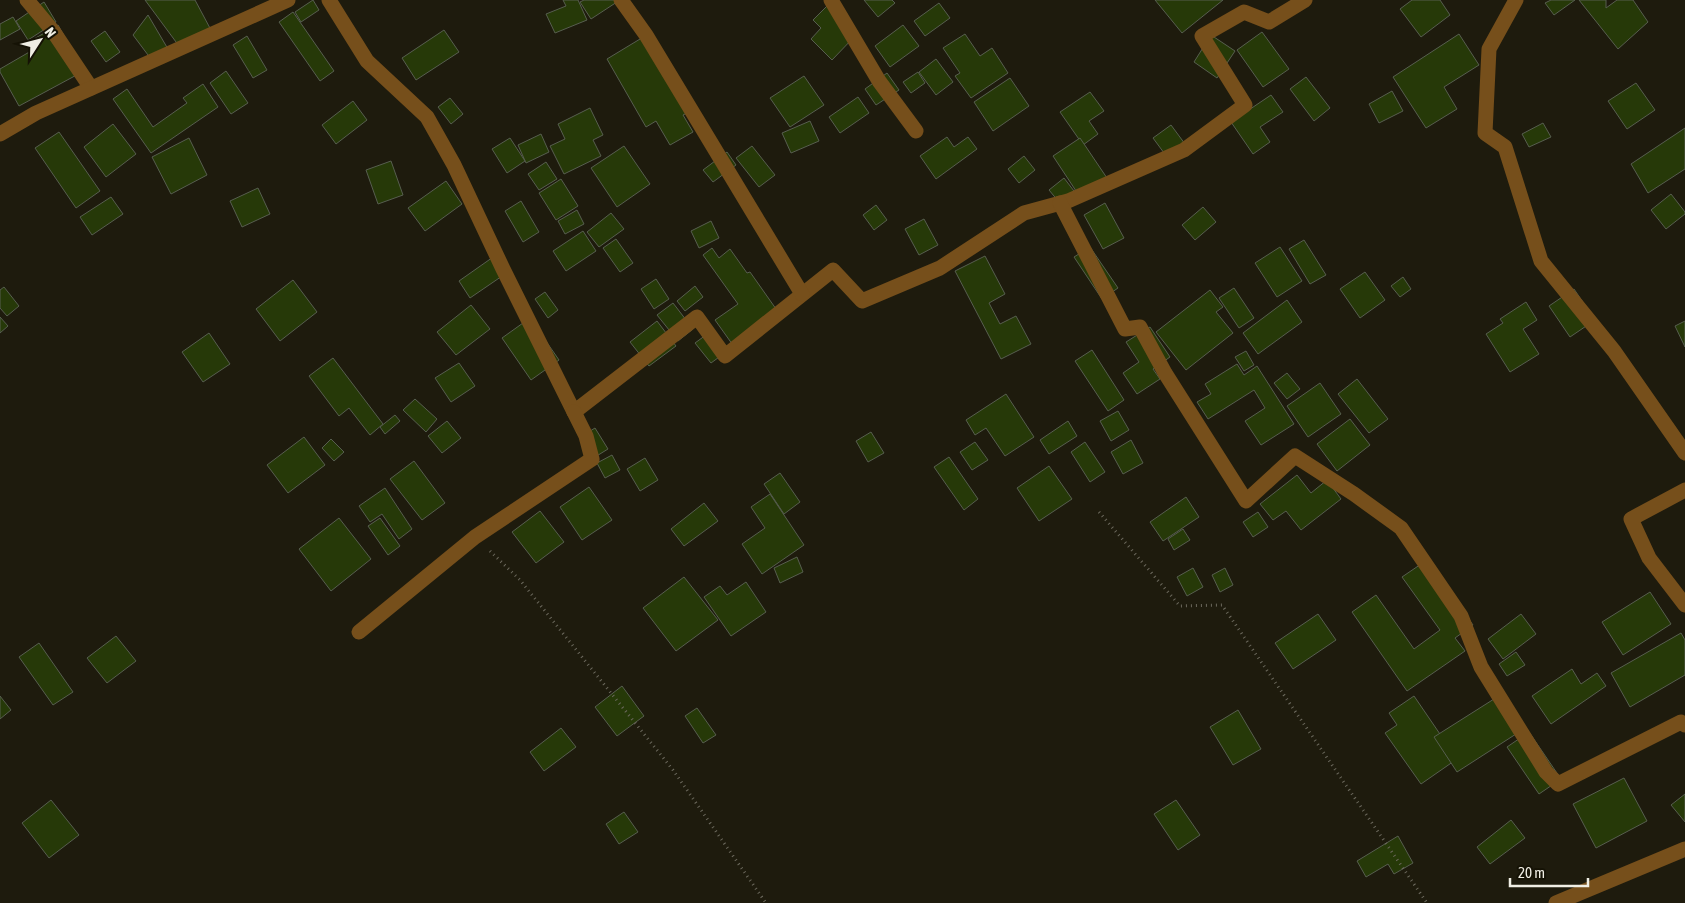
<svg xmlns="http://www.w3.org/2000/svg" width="1685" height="903" font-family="'Asap Condensed',sans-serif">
	<rect width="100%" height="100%" fill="#1e1b0d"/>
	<g fill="#263908" stroke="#575e4f">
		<polygon points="145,0 195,0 211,30 179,46"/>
		<polygon points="313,0 319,10 301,22 295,12"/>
		<polygon points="563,0 578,0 587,20 555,33 546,14 566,6"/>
		<polygon points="584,0 620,0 591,19 580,2"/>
		<polygon points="864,0 892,0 895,3 878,17"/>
		<polygon points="1155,0 1223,0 1182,33"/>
		<polygon points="1412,0 1440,0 1450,15 1421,37 1400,9"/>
		<polygon points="1551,0 1575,0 1554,15 1545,3"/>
		<polygon points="1579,0 1606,0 1606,8 1617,0 1633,0 1648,22 1618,49"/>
		<polygon points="832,1 855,36 832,60 811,39 821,28 813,20"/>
		<polygon points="44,2 56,22 28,40 16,21"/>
		<polygon points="939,3 950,18 925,36 914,21"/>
		<polygon points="293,12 334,71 320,81 279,22"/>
		<polygon points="148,15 168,49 151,59 133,35"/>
		<polygon points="13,17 20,29 0,40 0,24"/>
		<polygon points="58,25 84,71 19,106 0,72 0,69 38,47 34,39"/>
		<polygon points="903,25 919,46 890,67 875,46"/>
		<polygon points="444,30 459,52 416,80 402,58"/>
		<polygon points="105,31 120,52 106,62 91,41"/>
		<polygon points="1262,32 1289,69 1263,87 1237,50"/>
		<polygon points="965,34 980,56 992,48 1008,73 971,98 955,76 960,73 943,48"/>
		<polygon points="1459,34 1479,65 1444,87 1457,109 1426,128 1393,77"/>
		<polygon points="1211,35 1235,51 1217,78 1194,62"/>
		<polygon points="247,36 267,70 253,78 233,45"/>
		<polygon points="645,36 689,112 683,115 693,132 670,145 656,121 646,127 607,59"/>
		<polygon points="936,59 953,82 936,95 919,72"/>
		<polygon points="226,71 248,103 231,114 210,83"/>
		<polygon points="918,72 925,83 911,93 903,82"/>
		<polygon points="887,73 899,90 876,105 865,89"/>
		<polygon points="804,76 824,105 790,127 770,98"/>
		<polygon points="1306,77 1330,108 1314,121 1290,89"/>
		<polygon points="1010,78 1029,106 993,131 974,102"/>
		<polygon points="1636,83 1655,110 1627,129 1608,101"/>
		<polygon points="203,84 218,107 151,153 113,99 127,89 153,127 187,103 183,98"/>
		<polygon points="1392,91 1403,111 1379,123 1369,104"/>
		<polygon points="1090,92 1104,111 1089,121 1098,134 1083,145 1060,112"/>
		<polygon points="1271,95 1283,112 1260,127 1270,142 1253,154 1231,122"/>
		<polygon points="858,97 869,113 840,133 829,117"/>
		<polygon points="450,98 463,114 451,124 438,107"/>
		<polygon points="353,101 367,120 336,144 322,125"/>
		<polygon points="590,108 603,135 593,140 601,156 564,174 550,146 565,139 558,124"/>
		<polygon points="810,121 819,141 791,153 782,133"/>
		<polygon points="1543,123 1551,137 1529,147 1522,134"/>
		<polygon points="113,124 136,154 106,177 84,147"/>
		<polygon points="1171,125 1185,144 1167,157 1153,138"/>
		<polygon points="1685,128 1685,169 1648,193 1631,164"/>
		<polygon points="59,132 100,191 76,208 35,148"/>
		<polygon points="541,134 549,152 526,163 518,145"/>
		<polygon points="947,137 954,147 968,137 977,149 936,179 920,156"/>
		<polygon points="189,138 207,175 171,194 152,157"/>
		<polygon points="510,138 525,161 507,173 492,149"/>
		<polygon points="1080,138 1109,181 1082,200 1053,156"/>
		<polygon points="624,146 650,184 617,207 591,168"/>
		<polygon points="752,146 775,175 759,187 736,158"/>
		<polygon points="727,152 736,165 713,182 703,170"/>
		<polygon points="1024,156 1035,170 1019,183 1008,169"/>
		<polygon points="391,161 403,195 378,204 366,170"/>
		<polygon points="546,162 557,179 539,190 528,174"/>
		<polygon points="1064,178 1074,191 1059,202 1049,190"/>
		<polygon points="561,179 578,206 556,220 539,193"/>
		<polygon points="446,181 462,204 425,231 408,208"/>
		<polygon points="258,188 270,214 242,227 230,201"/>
		<polygon points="1671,194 1685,212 1685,214 1666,229 1651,210"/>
		<polygon points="111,197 123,214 92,235 80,217"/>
		<polygon points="521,201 539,232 523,242 505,211"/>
		<polygon points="1105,203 1124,238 1103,249 1084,215"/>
		<polygon points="876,205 887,220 874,230 863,215"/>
		<polygon points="1203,207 1216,222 1195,240 1182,225"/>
		<polygon points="577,210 584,224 565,234 558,221"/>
		<polygon points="611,213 624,229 599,247 587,232"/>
		<polygon points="924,219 938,245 919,255 905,229"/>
		<polygon points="711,221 719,238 699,248 691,231"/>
		<polygon points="583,231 596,251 566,271 553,251"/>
		<polygon points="616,239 633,263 620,272 603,248"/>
		<polygon points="1304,240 1326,275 1310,284 1289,249"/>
		<polygon points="1090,247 1118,288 1102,299 1074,257"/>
		<polygon points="1280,247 1302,281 1277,297 1255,263"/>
		<polygon points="712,248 719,258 730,249 747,273 750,272 781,316 735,348 715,320 738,304 703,255"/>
		<polygon points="496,255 508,272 470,298 459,281"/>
		<polygon points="985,256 1005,294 989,303 1000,324 1016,316 1031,344 1001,359 955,271"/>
		<polygon points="1365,272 1385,300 1360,318 1340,289"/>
		<polygon points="1403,277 1411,289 1400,297 1391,286"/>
		<polygon points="656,279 669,299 654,309 641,289"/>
		<polygon points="293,280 317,312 280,341 256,309"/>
		<polygon points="695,286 703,297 685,311 677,301"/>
		<polygon points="4,287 19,306 7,316 0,308 0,290"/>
		<polygon points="1234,288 1254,318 1239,328 1219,298"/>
		<polygon points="1574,289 1595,320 1570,337 1549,306"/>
		<polygon points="1210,290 1223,307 1216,312 1233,333 1186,370 1156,332"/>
		<polygon points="545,292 558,310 548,318 535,299"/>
		<polygon points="1287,300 1302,322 1258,354 1243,333"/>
		<polygon points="1526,302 1537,320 1523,329 1539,354 1510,372 1486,334 1503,323 1500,319"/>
		<polygon points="673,303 693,329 678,341 657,315"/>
		<polygon points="471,305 490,329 456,355 437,332"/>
		<polygon points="0,317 8,326 0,333"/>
		<polygon points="530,318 559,360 531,380 502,338"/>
		<polygon points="657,321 676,346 649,366 630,342"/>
		<polygon points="1685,321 1685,347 1675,326"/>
		<polygon points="1150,327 1170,357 1153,369 1160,379 1137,394 1123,373 1139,362 1126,342"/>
		<polygon points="710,332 726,352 711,363 695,343"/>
		<polygon points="209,333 230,364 203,382 182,352"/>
		<polygon points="1092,350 1124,400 1108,411 1075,361"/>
		<polygon points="1246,351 1254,365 1244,371 1235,357"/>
		<polygon points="333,358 383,424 370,435 349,408 339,416 309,376"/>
		<polygon points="459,363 475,386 451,402 435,378"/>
		<polygon points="1237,364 1244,375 1257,366 1294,424 1261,445 1245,421 1265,408 1254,390 1208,419 1197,402 1211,394 1205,384"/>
		<polygon points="1287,373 1300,389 1287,399 1274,383"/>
		<polygon points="1357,379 1388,419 1369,433 1338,394"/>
		<polygon points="1320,383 1341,414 1308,437 1287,406"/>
		<polygon points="1006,394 1034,437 1005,456 986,428 975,435 966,420"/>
		<polygon points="415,399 437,419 426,432 403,410"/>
		<polygon points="1118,411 1129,430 1111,441 1100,421"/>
		<polygon points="395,415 400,421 385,434 380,427"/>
		<polygon points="1350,419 1370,445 1337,471 1317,444"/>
		<polygon points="447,421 461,438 442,453 428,436"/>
		<polygon points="1068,421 1077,436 1049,454 1040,440"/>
		<polygon points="595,428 608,449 595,457 582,436"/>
		<polygon points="871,432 884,453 868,462 856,441"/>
		<polygon points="304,437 325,465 288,493 267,465"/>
		<polygon points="331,439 344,452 334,461 322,448"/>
		<polygon points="1131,440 1143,463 1123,474 1111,452"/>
		<polygon points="975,442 988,460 972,470 960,452"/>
		<polygon points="1085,442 1105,472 1090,482 1071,452"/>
		<polygon points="612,455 620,470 605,478 597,463"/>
		<polygon points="949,457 978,499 964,510 934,467"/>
		<polygon points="645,458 658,480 640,491 627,469"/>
		<polygon points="414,461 445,503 422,520 390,479"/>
		<polygon points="1049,466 1072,499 1039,521 1017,488"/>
		<polygon points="780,473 800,502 784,514 764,484"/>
		<polygon points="1297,475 1311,493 1327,480 1341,499 1301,530 1286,511 1273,520 1260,504"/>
		<polygon points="589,487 612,520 582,540 560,507"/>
		<polygon points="385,488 412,529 399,539 382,514 370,522 359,506"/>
		<polygon points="770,494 804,545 762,574 742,544 765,528 751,507"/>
		<polygon points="1186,497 1199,517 1163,541 1150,522"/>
		<polygon points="704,503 718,521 684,546 671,529"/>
		<polygon points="540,511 564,542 536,563 512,532"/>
		<polygon points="1258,512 1268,527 1253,537 1243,522"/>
		<polygon points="339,518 371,559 331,591 299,549"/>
		<polygon points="380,518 400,546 388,555 368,526"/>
		<polygon points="1183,529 1190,540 1174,550 1168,539"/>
		<polygon points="797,557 803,572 780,583 774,568"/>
		<polygon points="1427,560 1473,625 1455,638 1465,651 1407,691 1352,612 1376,595 1414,649 1440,630 1402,577"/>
		<polygon points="1193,568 1203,587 1187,596 1177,577"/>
		<polygon points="1225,568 1233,585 1220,592 1212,575"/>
		<polygon points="684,577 718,620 676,651 643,608"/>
		<polygon points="746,582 766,612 731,636 704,597 720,586 727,595"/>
		<polygon points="1650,592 1671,624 1623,655 1602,622"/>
		<polygon points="1318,614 1336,640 1293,669 1275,643"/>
		<polygon points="1521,614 1536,634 1503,659 1488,639"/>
		<polygon points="1681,633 1685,640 1685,675 1630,707 1611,673"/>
		<polygon points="116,636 136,661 107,683 87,658"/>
		<polygon points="39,643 73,692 53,705 19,657"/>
		<polygon points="1516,652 1525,665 1507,676 1499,664"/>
		<polygon points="1572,669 1581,684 1597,673 1606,686 1551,724 1532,696"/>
		<polygon points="622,686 644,716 617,736 595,707"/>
		<polygon points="0,696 11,710 0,719"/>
		<polygon points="1414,696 1457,759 1421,784 1385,733 1397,725 1389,713"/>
		<polygon points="1494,699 1516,734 1457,772 1434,737"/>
		<polygon points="697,708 716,735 703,743 685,716"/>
		<polygon points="1238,710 1261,749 1233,765 1210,727"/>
		<polygon points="561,728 576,747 544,771 530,752"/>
		<polygon points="1529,732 1561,779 1539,794 1507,747"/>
		<polygon points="1624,778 1647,821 1596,848 1573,804"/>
		<polygon points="1685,794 1685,822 1671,805"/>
		<polygon points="51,800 79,835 49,858 22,823"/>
		<polygon points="1176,800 1200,835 1178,850 1154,814"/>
		<polygon points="624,812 638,832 619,844 606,824"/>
		<polygon points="1511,820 1525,838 1490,864 1477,847"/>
		<polygon points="1398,836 1413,863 1394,874 1388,864 1366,877 1357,861"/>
	</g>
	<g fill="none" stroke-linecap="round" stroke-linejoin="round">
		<g stroke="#6c695d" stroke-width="3" stroke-dasharray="1 4" stroke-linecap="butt">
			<polyline points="1099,512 1180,606 1222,605 1427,903"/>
			<polyline points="490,551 520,580 673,770 766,903"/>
		</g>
		<g stroke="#764f1b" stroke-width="15">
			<polyline points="27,0 53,31 91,88"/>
			<polyline points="329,0 367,61 427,117 454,165 503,269 574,412 697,317 725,356 833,270 862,301 940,268 1024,213 1068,201 1184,150 1245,105 1202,36 1244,12 1269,22 1305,0"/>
			<polyline points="621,0 646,35 802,294"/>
			<polyline points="831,0 879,81 916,131"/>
			<polyline points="1516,0 1489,49 1485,133 1505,147 1541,261 1614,351 1685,453"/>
			<polyline points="0,134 36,113 288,0"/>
			<polyline points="1060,203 1125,329 1140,327 1165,373 1246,501 1295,456 1354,494 1401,528 1461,616 1481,667 1546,772 1558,784 1681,722 1685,725"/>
			<polyline points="1685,490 1631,519 1649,558 1685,605"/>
			<polyline points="359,632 475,537 592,459 586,436 574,412"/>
			<polyline points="1556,903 1685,849"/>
		</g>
	</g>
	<g transform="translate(40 40) rotate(54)" stroke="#151205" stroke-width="4" paint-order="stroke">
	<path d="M0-4L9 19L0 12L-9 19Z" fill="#f0eee4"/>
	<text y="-8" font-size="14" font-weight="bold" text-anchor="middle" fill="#f0eee4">N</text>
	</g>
	<path d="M1510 878v8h78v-8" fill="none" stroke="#f0eee4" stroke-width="2.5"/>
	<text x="1518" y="878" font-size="15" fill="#f0eee4" stroke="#151205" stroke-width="4" paint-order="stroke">20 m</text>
</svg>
